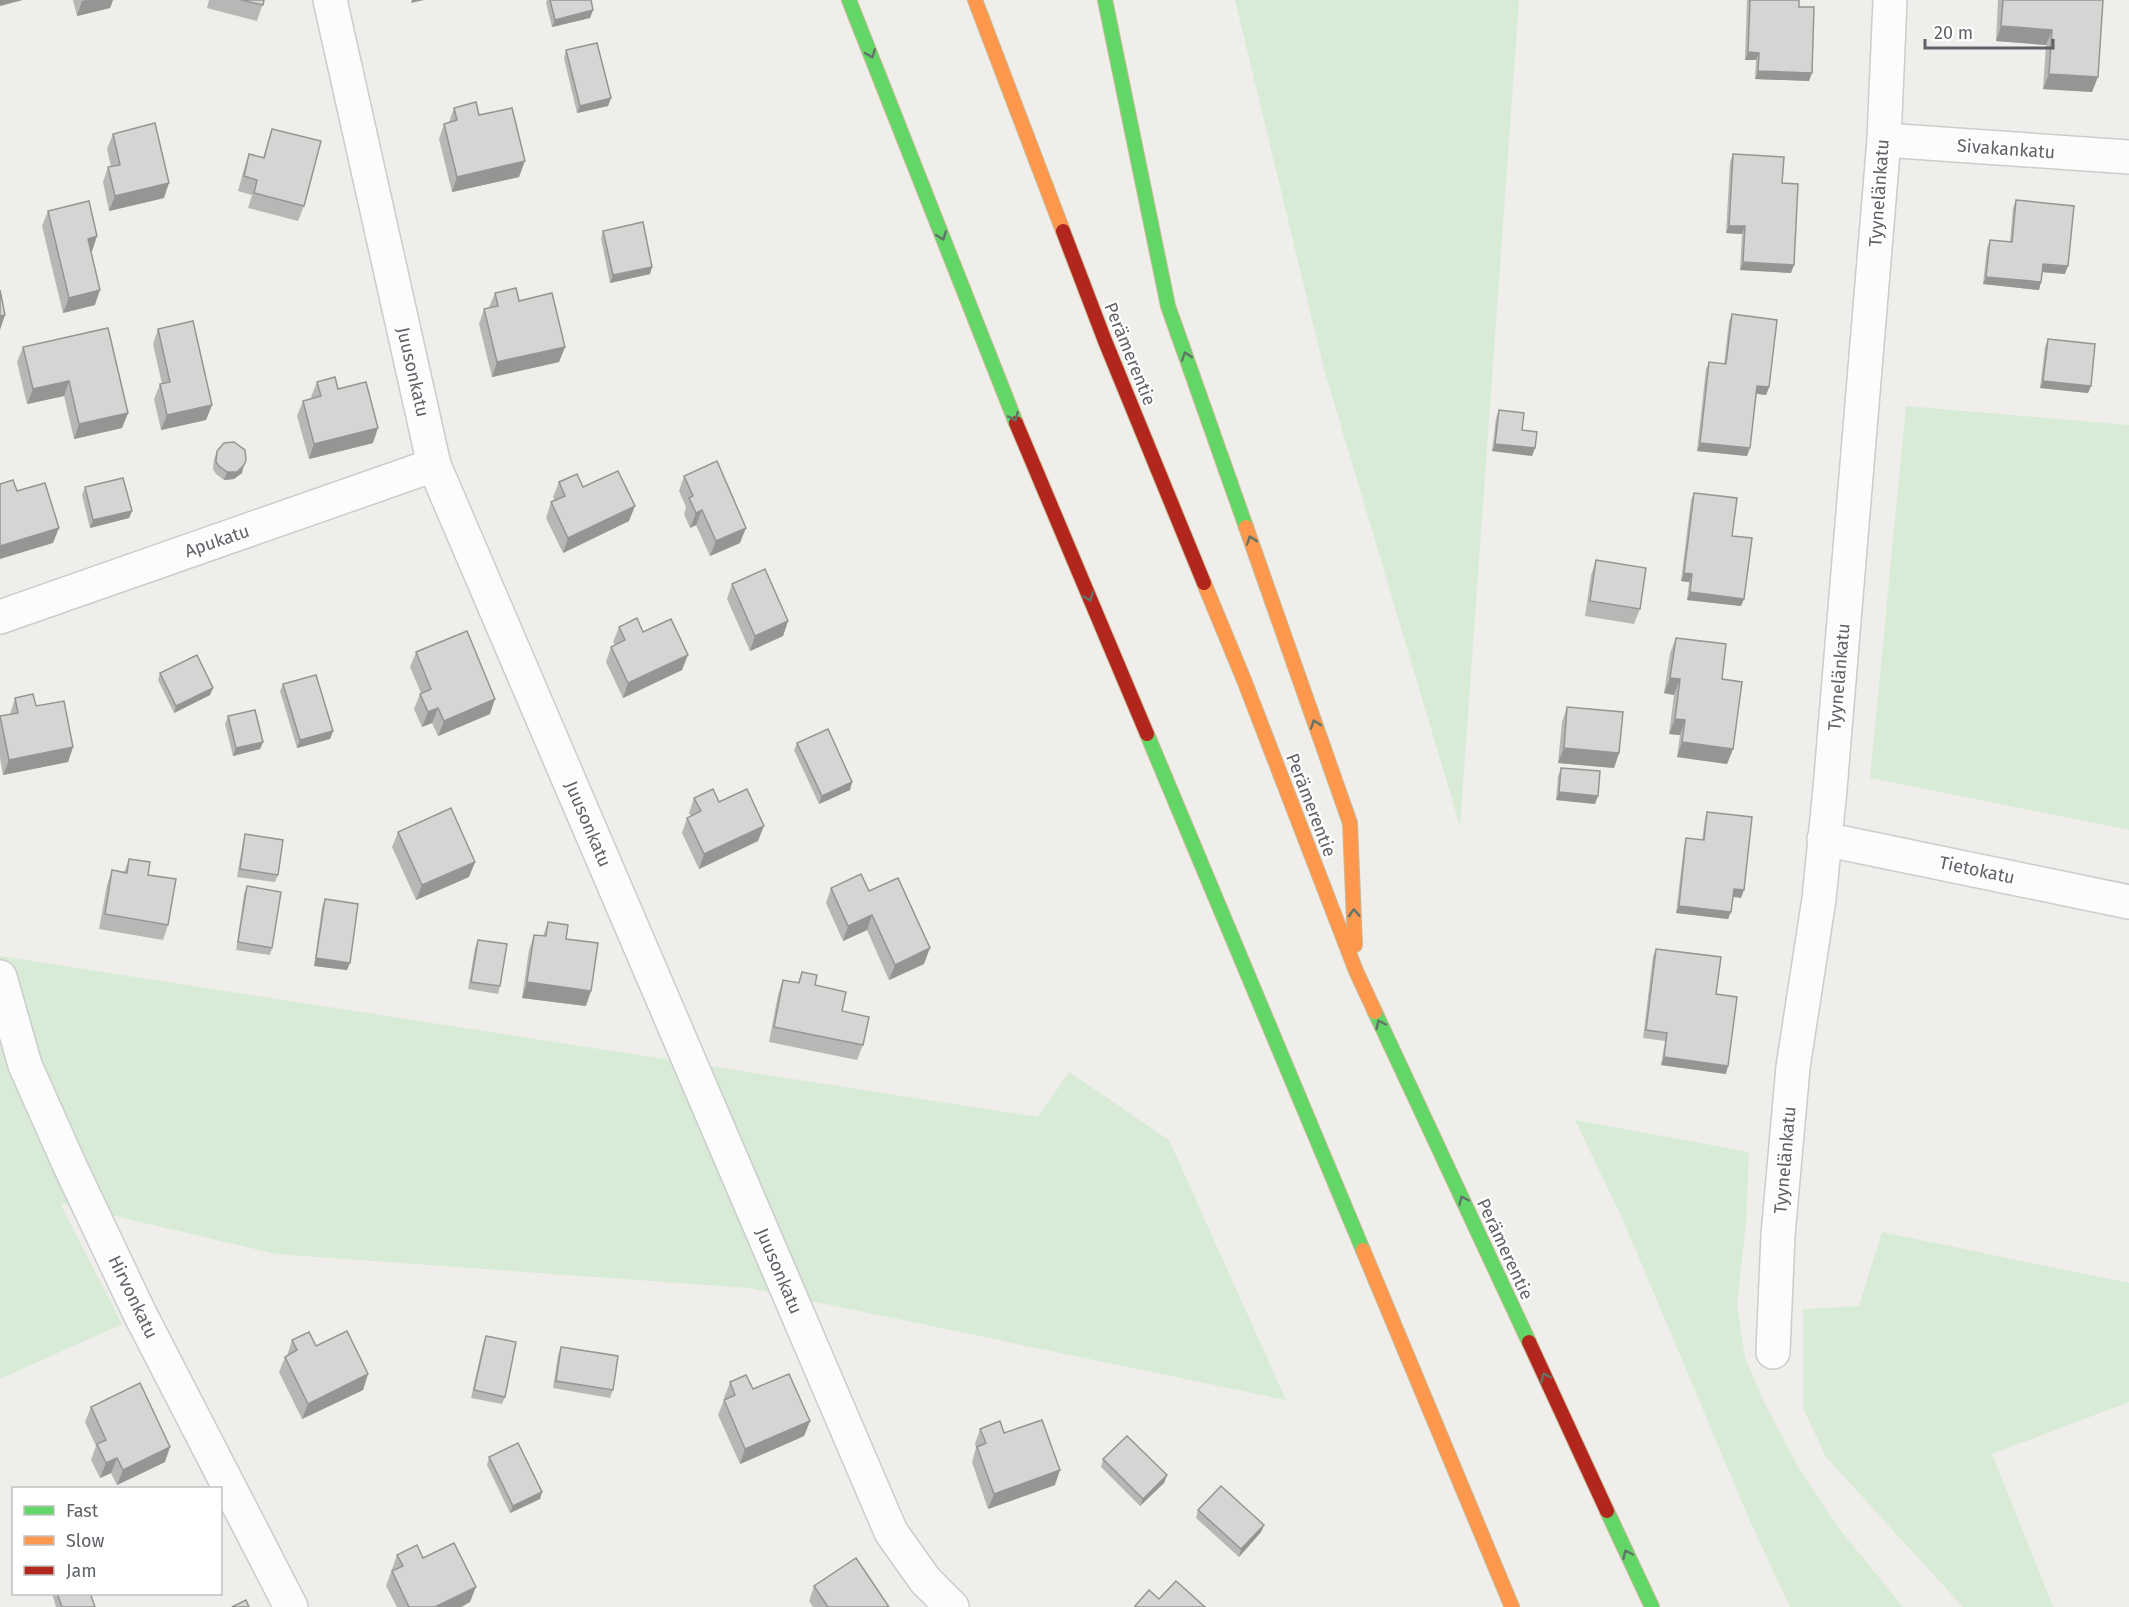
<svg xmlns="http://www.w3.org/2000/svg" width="2129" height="1607" font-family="'Fira Sans',sans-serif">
	<rect width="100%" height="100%" fill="#efeeea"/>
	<g fill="#d8ebd6">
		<polygon points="1235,0 1519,0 1460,826 1324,369"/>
		<polygon points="1906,406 2129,425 2129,830 1870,778"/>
		<polygon points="0,956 1038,1117 1069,1072 1169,1140 1286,1400 749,1288 276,1254 60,1203 122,1324 0,1379"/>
		<polygon points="1575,1120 1749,1152 1746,1223 1737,1305 1745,1358 1763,1400 1797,1465 1837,1526 1903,1607 1790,1607 1750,1521 1623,1220"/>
		<polygon points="1882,1232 2129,1283 2129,1402 1992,1454 2053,1607 1963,1607 1826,1457 1803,1408 1803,1309 1859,1306"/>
	</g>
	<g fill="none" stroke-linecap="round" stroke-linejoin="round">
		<g stroke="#cbcccc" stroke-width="36">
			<g id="street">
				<polyline points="330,0 434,465 891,1532 925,1580 952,1607"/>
				<polyline points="1884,140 2129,157"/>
				<polyline points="0,617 434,465"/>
				<polyline points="1824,839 2129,902"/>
				<polyline points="0,977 25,1065 69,1164 140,1314 291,1607"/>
				<polyline points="1773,1352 1778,1235 1793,1067 1819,899 1830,789 1884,140 1890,0"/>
			</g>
		</g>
		<g stroke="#c8b996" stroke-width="16">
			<g id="fast">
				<polyline points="849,0 1016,423"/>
				<polyline points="1105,0 1168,306 1246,527"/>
				<polyline points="1147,734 1363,1250"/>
				<polyline points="1375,1012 1529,1342"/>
				<polyline points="1607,1511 1652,1607"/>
			</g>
		</g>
		<g stroke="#c8b996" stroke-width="16">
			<g id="slow">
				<polyline points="975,0 1063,231"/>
				<polyline points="1246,527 1350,823 1355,945"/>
				<polyline points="1204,583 1244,680 1356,971 1375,1012"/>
				<polyline points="1363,1250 1512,1607"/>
			</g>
		</g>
		<g stroke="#c8b996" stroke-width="16">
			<g id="jam">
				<polyline points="1063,231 1105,341 1204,583"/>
				<polyline points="1016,423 1147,734"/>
				<polyline points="1529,1342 1607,1511"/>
			</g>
		</g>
		<use href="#street" stroke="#fdfcfc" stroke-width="33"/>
		<use href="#fast" stroke="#63d668" stroke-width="14"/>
		<use href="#slow" stroke="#ff974d" stroke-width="14"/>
		<use href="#jam" stroke="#b3261e" stroke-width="14"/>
	</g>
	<g fill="#b8b7b5">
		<polygon points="73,0 113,0 110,8 77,16"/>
		<polygon points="209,0 264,0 257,21 207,8"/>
		<polygon points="547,0 591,0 593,10 590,18 552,27 546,3"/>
		<polygon points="1747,0 1799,0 1799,7 1809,81 1755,79 1756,60 1745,60"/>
		<polygon points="1998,0 2103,0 2092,92 2043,89 2046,45 1996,41"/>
		<polygon points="566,50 611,98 608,106 577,113 564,58"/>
		<polygon points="454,108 479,115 519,177 452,192 439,139 444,124 449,122"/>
		<polygon points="272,129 304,206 298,221 248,208 252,195 238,191 244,169 249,154 263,158"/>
		<polygon points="113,134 164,198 109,211 103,182 108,167 111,167 107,149"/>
		<polygon points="1733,154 1782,183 1791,273 1740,270 1742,234 1726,233 1730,162"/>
		<polygon points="2016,200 2065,274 2043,272 2039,290 1983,284 1987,248 1990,240 2010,242 2013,208"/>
		<polygon points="48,211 97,236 92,251 91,252 95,305 63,313 42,226"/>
		<polygon points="603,231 652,267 650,274 610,283 601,238"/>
		<polygon points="495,293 565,347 559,362 492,377 479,324 484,309 489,307"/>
		<polygon points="1732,314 1769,387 1766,395 1756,394 1747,456 1697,451 1706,369 1709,362 1724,364 1729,322"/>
		<polygon points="158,329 212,405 206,420 161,430 154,399 160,384 162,384 153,344"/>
		<polygon points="2048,339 2091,386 2088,393 2040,388 2045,347"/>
		<polygon points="23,347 128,413 122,428 74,439 64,396 27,404 17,362"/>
		<polygon points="317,382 373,443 309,459 297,416 303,401 312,399 311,397"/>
		<polygon points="1499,410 1535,448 1532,456 1492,451 1496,418"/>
		<polygon points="217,451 242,473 234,479 224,480 216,474 213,469 214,459"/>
		<polygon points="684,476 740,543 710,556 696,525 690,528 684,514 686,507 679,491"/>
		<polygon points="559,482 583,487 629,521 563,553 546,518 551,502 555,501 553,497"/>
		<polygon points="85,487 132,511 129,518 90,528 82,495"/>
		<polygon points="1694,493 1741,606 1687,600 1689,582 1681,581 1691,500"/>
		<polygon points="1596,560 1640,609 1634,624 1585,616 1591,575"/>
		<polygon points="732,584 788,621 783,636 750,651 727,599"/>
		<polygon points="619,627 643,632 682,670 623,698 606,662 611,647 615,645 613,642"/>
		<polygon points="1676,638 1722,679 1733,749 1727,764 1677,757 1680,735 1669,734 1674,695 1664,693 1670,653"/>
		<polygon points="416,652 490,714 438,736 432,723 422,727 414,709 420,694 421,693 410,667"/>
		<polygon points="160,673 210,695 174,713 158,680"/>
		<polygon points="283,684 333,731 330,739 297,748 280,691"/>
		<polygon points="15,698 73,747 68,762 3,775 0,758 0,716 10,714"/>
		<polygon points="1567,707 1619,753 1614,768 1558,763 1562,722"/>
		<polygon points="228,716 263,742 260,749 233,756 225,724"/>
		<polygon points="797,743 852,782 850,790 819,804 794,750"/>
		<polygon points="1561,768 1595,804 1556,800 1558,776"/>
		<polygon points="694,798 719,802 758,841 699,869 682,833 687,818 691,816 689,813"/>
		<polygon points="1707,812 1741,898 1733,897 1731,912 1728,919 1676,913 1684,846 1686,838 1702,840 1705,819"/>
		<polygon points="398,832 475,862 469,877 416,900 392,847"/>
		<polygon points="245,834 278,875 275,882 237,877 243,842"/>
		<polygon points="129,859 168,925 163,940 99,929 107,885 112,870 124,872"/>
		<polygon points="247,886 272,948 270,955 236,950 244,894"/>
		<polygon points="831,888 869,891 924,964 889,980 867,930 843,941 826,903"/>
		<polygon points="325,899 347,970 314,966 322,907"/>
		<polygon points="548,922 566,939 586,1006 522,998 529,950 534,935 543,936"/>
		<polygon points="478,940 500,986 498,994 468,989 475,948"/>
		<polygon points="1656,949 1716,994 1726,1074 1661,1065 1665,1041 1643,1038 1653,956"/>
		<polygon points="802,972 842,1011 863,1045 857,1060 769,1042 778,995 783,980 798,982"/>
		<polygon points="486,1336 505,1397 502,1404 471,1398 483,1344"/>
		<polygon points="292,1340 316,1346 368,1374 363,1390 302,1419 279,1372 285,1357 287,1356"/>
		<polygon points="561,1347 613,1390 610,1398 553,1388 558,1355"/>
		<polygon points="730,1382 753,1389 810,1421 804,1436 740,1464 718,1415 724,1400 725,1399 724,1398"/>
		<polygon points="91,1407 165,1462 117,1485 111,1473 100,1478 91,1460 96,1446 85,1422"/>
		<polygon points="980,1429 1004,1433 1055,1485 988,1509 972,1462 976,1448 975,1444"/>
		<polygon points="489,1457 540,1499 510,1513 487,1465"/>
		<polygon points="1103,1459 1167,1475 1164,1483 1140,1506 1101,1467"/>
		<polygon points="1198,1510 1264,1525 1261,1532 1239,1557 1196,1518"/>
		<polygon points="397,1555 470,1602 461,1607 397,1607 386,1586"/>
		<polygon points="814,1586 889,1607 813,1607 809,1601"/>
		<polygon points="52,1593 90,1593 95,1607 56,1607"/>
	</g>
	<g fill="#969594">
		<polygon points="0,0 23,0 0,6"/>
		<polygon points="87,0 113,0 110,8 77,16 82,1"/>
		<polygon points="412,0 424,0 411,3"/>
		<polygon points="593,10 590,18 552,27 555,20"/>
		<polygon points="2001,26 2052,30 2046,45 1996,41"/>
		<polygon points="1748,52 1759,53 1756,60 1745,60"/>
		<polygon points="1758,71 1812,73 1809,81 1755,79"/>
		<polygon points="2049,74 2098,77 2092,92 2043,89"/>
		<polygon points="611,98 608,106 577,113 580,106"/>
		<polygon points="525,161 519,177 452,192 457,177"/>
		<polygon points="169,183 164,198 109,211 115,196"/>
		<polygon points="1729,226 1745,226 1742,234 1726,233"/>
		<polygon points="97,236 92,251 82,254 88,239"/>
		<polygon points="1743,262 1794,265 1791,273 1740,270"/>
		<polygon points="2043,264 2068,266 2065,274 2041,272"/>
		<polygon points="652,267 650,274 610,283 613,275"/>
		<polygon points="1986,277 2041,282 2039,290 1983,284"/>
		<polygon points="100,290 95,305 63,313 69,298"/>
		<polygon points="5,315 0,330 0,316"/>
		<polygon points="565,347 559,362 492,377 497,362"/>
		<polygon points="69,381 64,396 27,404 33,389"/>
		<polygon points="2043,381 2091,386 2088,393 2040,388"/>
		<polygon points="1757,386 1769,387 1766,395 1754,393"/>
		<polygon points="212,405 206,420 161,430 167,415"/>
		<polygon points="128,413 122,428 74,439 79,424"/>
		<polygon points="378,428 373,443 309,459 314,444"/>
		<polygon points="1700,443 1750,448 1747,456 1697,451"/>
		<polygon points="1495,444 1535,448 1532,456 1492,451"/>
		<polygon points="244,465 242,473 234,479 224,480 227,472"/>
		<polygon points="635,506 629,521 563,553 568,538"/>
		<polygon points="702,510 696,525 690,528 696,513"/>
		<polygon points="132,511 129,518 90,528 93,520"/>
		<polygon points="59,528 53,543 0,559 0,546"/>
		<polygon points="746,528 740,543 710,556 716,541"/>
		<polygon points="1684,573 1692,574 1689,582 1681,581"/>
		<polygon points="1690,592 1744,599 1741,606 1687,600"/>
		<polygon points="788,621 783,636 750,651 755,636"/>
		<polygon points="688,655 682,670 623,698 628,683"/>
		<polygon points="1670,678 1680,679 1674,695 1664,693"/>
		<polygon points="213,688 210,695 174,713 176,706"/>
		<polygon points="495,699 490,714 438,736 444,721"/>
		<polygon points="438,708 432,723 422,727 428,712"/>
		<polygon points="1675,719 1685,720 1680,735 1669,734"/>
		<polygon points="333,731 330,739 297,748 300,740"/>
		<polygon points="263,742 260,749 233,756 236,748"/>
		<polygon points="1682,742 1733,749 1727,764 1677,757"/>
		<polygon points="73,747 68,762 3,775 9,760"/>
		<polygon points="1564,748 1619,753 1614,768 1558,763"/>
		<polygon points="852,782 850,790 819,804 822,796"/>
		<polygon points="1559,792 1598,796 1595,804 1556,800"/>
		<polygon points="764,826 758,841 699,869 704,854"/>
		<polygon points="475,862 469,877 416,900 422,885"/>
		<polygon points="1734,889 1744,890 1741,898 1731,896"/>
		<polygon points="1679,906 1731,912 1728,919 1676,913"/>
		<polygon points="872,915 867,930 843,941 848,926"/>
		<polygon points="930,948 924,964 889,980 895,965"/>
		<polygon points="316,958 350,963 347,970 314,966"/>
		<polygon points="527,982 591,991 586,1006 522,998"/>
		<polygon points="1664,1057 1728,1066 1726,1074 1661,1065"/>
		<polygon points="368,1374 363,1390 302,1419 308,1404"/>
		<polygon points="810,1421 804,1436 740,1464 745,1449"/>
		<polygon points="170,1447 165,1462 117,1485 123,1470"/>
		<polygon points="117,1458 111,1473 100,1478 106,1463"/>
		<polygon points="1060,1470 1055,1485 988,1509 994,1494"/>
		<polygon points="1167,1475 1164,1483 1140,1506 1143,1499"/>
		<polygon points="542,1492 540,1499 510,1513 513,1506"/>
		<polygon points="1264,1525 1261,1532 1239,1557 1241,1549"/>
		<polygon points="476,1587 470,1602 461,1607 435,1607"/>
	</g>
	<g fill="#d6d5d3" stroke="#969594" stroke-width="1.5">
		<polygon points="241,0 264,0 263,5"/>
		<polygon points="550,0 591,0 593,10 555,20"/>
		<polygon points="1750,0 1799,0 1799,7 1814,7 1812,73 1758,71 1759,53 1748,52"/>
		<polygon points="2003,0 2103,0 2098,77 2049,74 2052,30 2001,26"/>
		<polygon points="597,43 611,98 580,106 566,50"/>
		<polygon points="476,102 479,115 512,108 525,161 457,177 444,124 457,120 454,108"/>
		<polygon points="155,123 169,183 115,196 108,167 120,165 113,134"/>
		<polygon points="272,129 321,141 304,206 254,193 257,180 244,176 249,154 264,158"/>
		<polygon points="1733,154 1784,157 1782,183 1798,184 1794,265 1743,262 1745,226 1729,226"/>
		<polygon points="2016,200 2074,206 2068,266 2043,264 2041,282 1986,277 1990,240 2012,242"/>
		<polygon points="89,201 97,236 88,239 100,290 69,298 48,211"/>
		<polygon points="643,222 652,267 613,275 603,231"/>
		<polygon points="516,288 519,301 552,293 565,347 497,362 484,309 498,306 495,293"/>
		<polygon points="0,290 5,315 0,316"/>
		<polygon points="1732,314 1777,320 1769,387 1757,386 1750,448 1700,443 1709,362 1726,364"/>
		<polygon points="193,321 212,405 167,415 160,384 170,382 158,329"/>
		<polygon points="108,328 128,413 79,424 69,381 33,389 23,347"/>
		<polygon points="2048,339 2095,344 2091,386 2043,381"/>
		<polygon points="335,377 338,389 366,382 378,428 314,444 303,401 321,396 317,382"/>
		<polygon points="1499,410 1524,413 1522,430 1537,432 1535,448 1495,444"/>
		<polygon points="234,442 245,450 246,460 244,465 237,472 227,472 219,466 216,462 217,451 224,443"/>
		<polygon points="717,461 746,528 716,541 702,510 696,513 689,498 693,496 684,476"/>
		<polygon points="618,471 635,506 568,538 551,502 565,496 559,482 577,474 583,487"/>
		<polygon points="123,478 132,511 93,520 85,487"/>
		<polygon points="13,480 17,491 45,483 59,528 0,546 0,484"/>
		<polygon points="1694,493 1737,498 1732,536 1752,538 1744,599 1690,592 1692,574 1684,573"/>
		<polygon points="1596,560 1646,568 1640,609 1590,601"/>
		<polygon points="765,569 788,621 755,636 732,584"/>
		<polygon points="637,618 643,632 671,619 688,655 628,683 611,647 625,640 619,627"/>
		<polygon points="467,631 495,699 444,721 438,708 428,712 420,694 431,689 416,652"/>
		<polygon points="1676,638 1726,644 1722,679 1742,682 1733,749 1682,742 1685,720 1675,719 1680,679 1670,678"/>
		<polygon points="197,655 213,688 176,706 160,673"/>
		<polygon points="316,675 333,731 300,740 283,684"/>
		<polygon points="33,694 36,706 64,701 73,747 9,760 0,716 18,713 15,698"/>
		<polygon points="1567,707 1623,712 1619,753 1564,748"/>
		<polygon points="255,710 263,742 236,748 228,716"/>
		<polygon points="828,729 852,782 822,796 797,743"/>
		<polygon points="1561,768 1600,771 1598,796 1559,792"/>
		<polygon points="713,789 719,802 747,789 764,826 704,854 687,818 701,811 694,798"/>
		<polygon points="451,808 475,862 422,885 398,832"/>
		<polygon points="1707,812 1752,817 1744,890 1734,889 1731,912 1679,906 1686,838 1704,840"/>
		<polygon points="245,834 283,840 278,875 240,869"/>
		<polygon points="129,859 150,862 148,875 176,879 168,925 105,914 112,870 127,873"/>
		<polygon points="861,874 869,891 898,878 930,948 895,965 872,915 848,926 831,888"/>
		<polygon points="247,886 281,892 272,948 238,942"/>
		<polygon points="325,899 358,904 350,963 316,958"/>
		<polygon points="548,922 568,925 566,939 598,943 591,991 527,982 534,935 546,936"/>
		<polygon points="478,940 507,944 500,986 471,982"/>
		<polygon points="1656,949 1721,957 1716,994 1737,997 1728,1066 1664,1057 1667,1033 1646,1030"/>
		<polygon points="802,972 817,975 815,985 846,992 842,1011 869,1017 863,1045 774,1027 783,980 799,983"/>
		<polygon points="347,1331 368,1374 308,1404 285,1357 297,1350 292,1340 309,1332 316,1346"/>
		<polygon points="486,1336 516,1342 505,1397 474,1390"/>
		<polygon points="561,1347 618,1356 613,1390 556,1381"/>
		<polygon points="789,1374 810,1421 745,1449 724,1400 735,1395 730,1382 746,1375 753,1389"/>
		<polygon points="140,1383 170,1447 123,1470 117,1458 106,1463 97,1444 106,1440 91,1407"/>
		<polygon points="1042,1420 1060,1470 994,1494 977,1447 986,1443 980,1429 1000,1421 1004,1433"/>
		<polygon points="1127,1436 1167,1475 1143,1499 1103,1459"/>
		<polygon points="518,1443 542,1492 513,1506 489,1457"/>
		<polygon points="1221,1486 1264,1525 1241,1549 1198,1510"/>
		<polygon points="454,1543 476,1587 435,1607 409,1607 392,1571 403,1566 397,1555 417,1545 423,1558"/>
		<polygon points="856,1558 889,1607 828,1607 814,1586"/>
		<polygon points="1176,1581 1205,1607 1136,1607 1135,1606 1149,1590 1159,1599"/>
		<polygon points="57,1593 90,1593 95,1607 62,1607"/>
		<polygon points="246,1600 249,1607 232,1607"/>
	</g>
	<defs><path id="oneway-chevron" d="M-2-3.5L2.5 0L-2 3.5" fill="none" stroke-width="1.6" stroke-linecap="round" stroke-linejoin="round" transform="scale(1.5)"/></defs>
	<g stroke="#607468">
		<use href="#oneway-chevron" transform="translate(871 54) rotate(69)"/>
		<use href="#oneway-chevron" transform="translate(942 236) rotate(69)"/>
		<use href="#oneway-chevron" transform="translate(1186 356) rotate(-109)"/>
		<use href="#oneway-chevron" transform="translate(1014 417) rotate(67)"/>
		<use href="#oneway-chevron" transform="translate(1251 540) rotate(-109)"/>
		<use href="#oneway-chevron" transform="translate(1089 597) rotate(67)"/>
		<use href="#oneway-chevron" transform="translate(1315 724) rotate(-109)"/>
		<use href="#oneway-chevron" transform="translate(1354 913) rotate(-92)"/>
		<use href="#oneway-chevron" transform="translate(1380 1024) rotate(-115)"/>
		<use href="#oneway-chevron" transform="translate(1463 1200) rotate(-115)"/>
		<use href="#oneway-chevron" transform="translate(1545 1377) rotate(-115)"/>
		<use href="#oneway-chevron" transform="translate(1627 1554) rotate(-115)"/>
	</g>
	<g text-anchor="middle" stroke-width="4.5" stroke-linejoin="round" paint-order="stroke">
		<g font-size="18" fill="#5f6368" stroke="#fff">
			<text transform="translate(2006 149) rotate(4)" y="6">Sivakankatu</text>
			<text transform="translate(1879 193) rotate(-86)" y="6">Tyynelänkatu</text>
			<text transform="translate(1130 354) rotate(68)" y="6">Perämerentie</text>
			<text transform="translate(413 372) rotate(77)" y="6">Juusonkatu</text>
			<text transform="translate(217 541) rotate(-19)" y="6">Apukatu</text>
			<text transform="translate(1839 677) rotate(-85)" y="6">Tyynelänkatu</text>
			<text transform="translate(1311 805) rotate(69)" y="6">Perämerentie</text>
			<text transform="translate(588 824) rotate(67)" y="6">Juusonkatu</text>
			<text transform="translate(1977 870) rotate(12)" y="6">Tietokatu</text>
			<text transform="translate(1785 1160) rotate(-85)" y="6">Tyynelänkatu</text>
			<text transform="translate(1505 1249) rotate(65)" y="6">Perämerentie</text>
			<text transform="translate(779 1271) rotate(67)" y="6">Juusonkatu</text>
			<text transform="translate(133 1297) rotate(64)" y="6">Hirvonkatu</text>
		</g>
	</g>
	<rect x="12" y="1487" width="210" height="108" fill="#ffffff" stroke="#bfc1c3" stroke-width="1.5"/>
	<rect x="24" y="1506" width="30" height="9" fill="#63d668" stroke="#bfc1c3" stroke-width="1.5"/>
	<text x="66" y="1517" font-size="18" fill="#5f6368">Fast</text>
	<rect x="24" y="1536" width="30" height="9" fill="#ff974d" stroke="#bfc1c3" stroke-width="1.5"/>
	<text x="66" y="1547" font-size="18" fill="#5f6368">Slow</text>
	<rect x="24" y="1566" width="30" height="9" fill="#b3261e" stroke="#bfc1c3" stroke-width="1.5"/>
	<text x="66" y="1577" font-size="18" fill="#5f6368">Jam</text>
	<path d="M1925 39v9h128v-9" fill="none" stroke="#5f6368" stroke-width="3"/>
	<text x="1934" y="39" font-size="18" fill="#5f6368" stroke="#ffffff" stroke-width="4.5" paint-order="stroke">20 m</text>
</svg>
